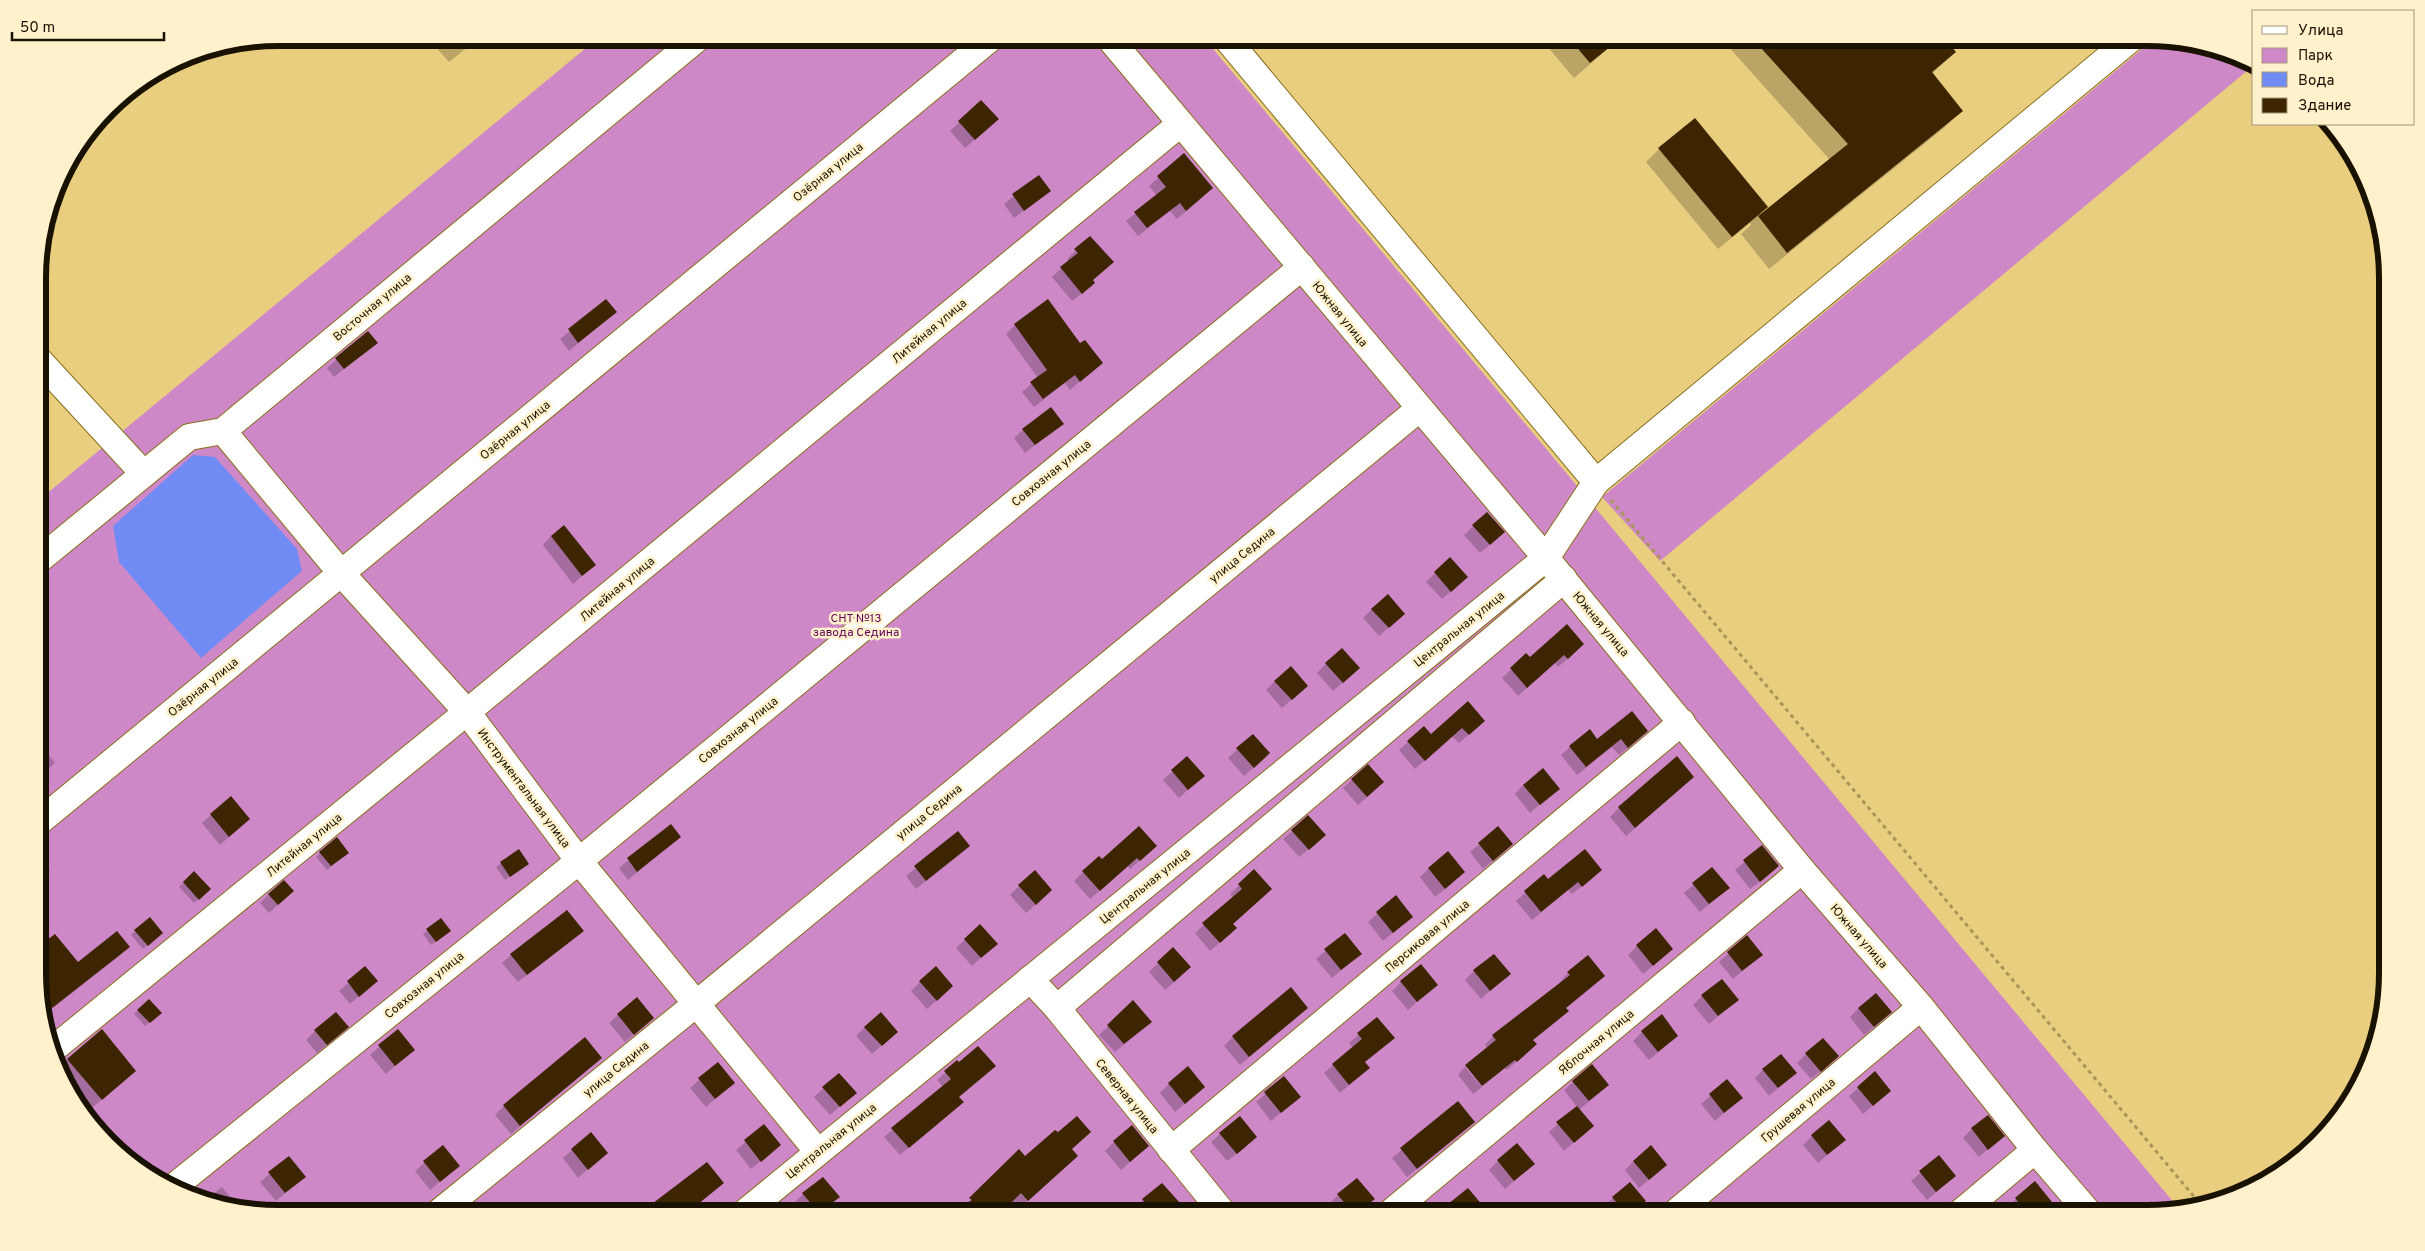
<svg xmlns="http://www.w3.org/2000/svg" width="2425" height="1251" font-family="Overpass,sans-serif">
	<rect width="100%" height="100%" fill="#e9ce80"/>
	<g fill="#cf88c7">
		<polygon points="598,38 1204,38 2180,1210 2162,1213 278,1213 171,1189 87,1119 56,1065 40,1005 39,500"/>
		<polygon points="2154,39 2254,62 2254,65 1660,561 1602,497"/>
	</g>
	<polygon fill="#718bf4" points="193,455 215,457 297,549 302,571 201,658 119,562 113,526"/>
	<g fill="#0003">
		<polygon points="428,38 479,38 449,62"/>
		<polygon points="1540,38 1620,38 1574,78"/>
		<polygon points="1732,38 1942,38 1955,52 1932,74 1961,110 1944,128 1769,269 1741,234 1751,225 1750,223 1718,249 1646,162 1659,149 1761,215 1830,160 1726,44"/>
		<polygon points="981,102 988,128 965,148 950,131"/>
		<polygon points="1184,155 1203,197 1177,219 1170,211 1138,236 1126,221 1157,196 1149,186"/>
		<polygon points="1039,176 1049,191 1014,218 1004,204"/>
		<polygon points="1090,237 1091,281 1084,292 1072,301 1052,277 1069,261 1067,259"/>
		<polygon points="606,301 615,312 569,351 560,339"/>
		<polygon points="1015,325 1080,345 1101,363 1070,390 1065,383 1034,407 1022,392 1038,378 1006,334"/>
		<polygon points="368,332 376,343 334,377 327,368"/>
		<polygon points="1062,424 1025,453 1014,438 1023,430"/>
		<polygon points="1487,513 1494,541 1480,553 1464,535"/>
		<polygon points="551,536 595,565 573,584 543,545"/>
		<polygon points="1450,559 1457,586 1442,599 1426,582"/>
		<polygon points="1372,609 1395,622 1379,636 1363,618"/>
		<polygon points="1574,653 1558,667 1555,663 1518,696 1502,678 1526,655 1530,659"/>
		<polygon points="1326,664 1349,677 1333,691 1317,673"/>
		<polygon points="1275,681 1298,694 1282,708 1266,690"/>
		<polygon points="1468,703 1475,729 1459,743 1452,736 1415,769 1399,750 1408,742 1430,735"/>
		<polygon points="1632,712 1638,739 1619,755 1612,747 1577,775 1561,755 1570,747 1597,740"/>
		<polygon points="1253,735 1260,762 1244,776 1228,758"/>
		<polygon points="39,742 55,763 39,777"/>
		<polygon points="1187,758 1194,784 1179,798 1163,780"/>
		<polygon points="1693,777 1626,836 1610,817 1619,808"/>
		<polygon points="1352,780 1374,791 1358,805 1343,788"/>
		<polygon points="1523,785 1558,789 1530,813 1515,794"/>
		<polygon points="211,815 249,819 220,845 202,823"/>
		<polygon points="670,826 679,837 628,880 619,868"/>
		<polygon points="1498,828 1502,853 1483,869 1470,852"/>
		<polygon points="1292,831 1315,844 1299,857 1283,839"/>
		<polygon points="958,833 968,846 916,889 906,876"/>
		<polygon points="1762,847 1769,875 1750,889 1735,870"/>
		<polygon points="519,850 528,864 505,880 496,867"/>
		<polygon points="320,853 343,857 327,870 316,857"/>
		<polygon points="39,854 50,870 39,880"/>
		<polygon points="1146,855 1130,869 1128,866 1090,899 1074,881 1083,872"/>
		<polygon points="1429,868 1455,881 1435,897 1420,877"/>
		<polygon points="1712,868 1719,896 1700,912 1684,893"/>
		<polygon points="1254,871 1226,937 1210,951 1195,933 1233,898 1230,894"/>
		<polygon points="194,873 209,889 194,903 179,887"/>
		<polygon points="1544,876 1548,881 1591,879 1572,894 1568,890 1532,920 1516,901"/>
		<polygon points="1019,886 1042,899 1026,913 1010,895"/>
		<polygon points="269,894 283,900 269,913 260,903"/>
		<polygon points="1396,897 1412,917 1383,941 1368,922"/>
		<polygon points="441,920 445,935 431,945 423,934"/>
		<polygon points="980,926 987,952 972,966 956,948"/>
		<polygon points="135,931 157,937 143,949 131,935"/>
		<polygon points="583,931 518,982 502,963 511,955"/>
		<polygon points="1344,935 1351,962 1332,978 1316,959"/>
		<polygon points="1747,937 1761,955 1733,979 1719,962"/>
		<polygon points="1637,946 1672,949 1643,974 1628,955"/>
		<polygon points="128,947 119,956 43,1016 40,1005 39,949 77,964"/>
		<polygon points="1173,949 1181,976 1165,990 1149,972"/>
		<polygon points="365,968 376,981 350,1004 339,991"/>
		<polygon points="1474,971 1509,974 1481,999 1465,980"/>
		<polygon points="1568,973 1603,976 1565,1009 1567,1011 1558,1020 1532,1041 1526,1053 1507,1070 1505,1068 1484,1085 1467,1065 1488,1048 1485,1045 1493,1036 1561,984 1560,982"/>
		<polygon points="920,982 943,995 927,1009 911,991"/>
		<polygon points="1401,982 1436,985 1408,1010 1392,991"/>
		<polygon points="1702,996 1737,1000 1709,1024 1693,1005"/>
		<polygon points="149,1001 156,1017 145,1026 134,1014"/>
		<polygon points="1133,1002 1150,1022 1115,1052 1099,1035"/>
		<polygon points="1859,1008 1882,1020 1864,1035 1850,1017"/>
		<polygon points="618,1015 653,1018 625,1042 609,1023"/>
		<polygon points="1298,1016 1240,1065 1224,1046 1233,1037"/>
		<polygon points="1377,1019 1364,1063 1368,1068 1340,1093 1324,1073 1353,1048 1349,1043"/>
		<polygon points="865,1027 888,1040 872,1054 856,1036"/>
		<polygon points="398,1030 414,1049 386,1074 370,1055"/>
		<polygon points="315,1031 338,1036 317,1053 306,1040"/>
		<polygon points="1642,1032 1677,1036 1649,1060 1633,1041"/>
		<polygon points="1806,1054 1828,1065 1811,1079 1797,1063"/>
		<polygon points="601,1058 511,1134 495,1115 504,1106"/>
		<polygon points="68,1060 134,1071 92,1108 59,1068"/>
		<polygon points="957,1062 958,1097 963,1102 900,1155 884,1137 943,1087 937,1080"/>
		<polygon points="718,1063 734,1082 706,1107 690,1088"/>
		<polygon points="1465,1067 1482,1087 1473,1094 1458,1075"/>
		<polygon points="1763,1070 1795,1073 1769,1096 1755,1078"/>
		<polygon points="839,1074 846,1101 830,1115 814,1097"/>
		<polygon points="1284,1078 1290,1105 1271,1121 1256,1102"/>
		<polygon points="1727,1081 1741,1098 1715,1121 1701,1104"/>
		<polygon points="1573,1082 1608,1085 1579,1110 1592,1126 1564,1151 1549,1132 1577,1107 1564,1090"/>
		<polygon points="1169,1084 1204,1087 1175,1112 1160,1093"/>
		<polygon points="1858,1088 1881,1099 1863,1114 1849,1096"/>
		<polygon points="1458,1103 1473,1122 1407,1177 1392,1158"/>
		<polygon points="764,1126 771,1153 751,1169 736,1150"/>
		<polygon points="1972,1129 2003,1136 1979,1157 1963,1138"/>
		<polygon points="591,1134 606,1153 578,1178 563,1158"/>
		<polygon points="1220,1134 1247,1146 1227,1161 1211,1142"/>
		<polygon points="1812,1136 1835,1148 1818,1163 1803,1145"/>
		<polygon points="1114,1142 1148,1146 1121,1170 1105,1151"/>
		<polygon points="443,1147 459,1166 430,1190 415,1171"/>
		<polygon points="1071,1150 1068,1164 1019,1209 1012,1201 999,1213 957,1213 1019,1151 1025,1158"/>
		<polygon points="1939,1157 1955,1176 1927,1200 1911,1181"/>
		<polygon points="288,1158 304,1177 276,1201 260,1182"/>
		<polygon points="1498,1161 1533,1164 1505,1189 1489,1170"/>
		<polygon points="1634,1161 1657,1173 1639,1188 1625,1170"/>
		<polygon points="722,1183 685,1213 642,1213 663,1196"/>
		<polygon points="222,1187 235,1203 209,1197"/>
		<polygon points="1468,1190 1484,1209 1479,1213 1441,1213"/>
		<polygon points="803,1194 838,1197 820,1213 803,1213 794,1203"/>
		<polygon points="1338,1195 1364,1207 1357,1213 1329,1213 1334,1209 1329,1204"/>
		<polygon points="1613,1198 1644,1201 1631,1213 1609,1213 1604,1206"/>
		<polygon points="2016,1199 2051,1202 2039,1213 2012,1213 2007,1207"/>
		<polygon points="1143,1200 1178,1203 1168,1213 1138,1213 1134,1209"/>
		<polygon points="1906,1207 1910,1213 1899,1213"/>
		<polygon points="499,1209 503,1213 494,1213"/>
		<polygon points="1571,1210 1574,1213 1567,1213"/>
	</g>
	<g fill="#3e2501">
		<polygon points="1569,38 1621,38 1590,63"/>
		<polygon points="1752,38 1944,38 1956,52 1932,72 1963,111 1787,253 1758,216 1848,144"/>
		<polygon points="981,100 999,119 975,140 958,121"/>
		<polygon points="1695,118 1768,207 1732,237 1658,148"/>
		<polygon points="1184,153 1213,188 1186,211 1180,203 1147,228 1134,212 1166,187 1157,176"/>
		<polygon points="1039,175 1051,191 1024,211 1012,194"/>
		<polygon points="1090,236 1114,262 1093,280 1095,283 1082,294 1060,267 1078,253 1074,249"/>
		<polygon points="606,299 617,312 578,343 568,329"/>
		<polygon points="1048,299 1080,343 1085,340 1103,363 1080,382 1075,375 1043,399 1030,382 1047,370 1014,324"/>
		<polygon points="368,331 378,343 344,369 335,358"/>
		<polygon points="1051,407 1064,424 1035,445 1022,429"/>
		<polygon points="1487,512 1505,532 1490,545 1472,525"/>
		<polygon points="564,525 596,565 582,576 551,536"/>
		<polygon points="1450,557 1468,577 1451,592 1434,572"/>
		<polygon points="1388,594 1405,614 1389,628 1371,609"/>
		<polygon points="1567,624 1584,644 1568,659 1564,655 1527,688 1510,668 1526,653 1530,657"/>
		<polygon points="1342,648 1360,668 1343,683 1325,663"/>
		<polygon points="1291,666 1308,686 1292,700 1274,681"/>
		<polygon points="1468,701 1485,721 1469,735 1462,728 1425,761 1407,741 1424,726 1431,734"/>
		<polygon points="1632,711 1648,731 1628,748 1621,739 1586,767 1569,746 1590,729 1597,739"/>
		<polygon points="1253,734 1270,753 1254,768 1236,748"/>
		<polygon points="1187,756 1205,776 1188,790 1171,770"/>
		<polygon points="1677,756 1694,777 1635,828 1618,807"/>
		<polygon points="1368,764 1384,782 1367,797 1351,779"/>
		<polygon points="1543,768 1560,789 1540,805 1523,785"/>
		<polygon points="231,796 250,819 229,837 210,814"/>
		<polygon points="1308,815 1326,835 1309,850 1291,830"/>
		<polygon points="671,824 681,837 637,872 627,858"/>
		<polygon points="1139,826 1157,846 1140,861 1137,858 1100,891 1082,871 1099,856 1102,859"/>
		<polygon points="1498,826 1513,844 1493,861 1478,843"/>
		<polygon points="958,831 970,846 926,881 914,866"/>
		<polygon points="337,837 349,853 331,866 319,852"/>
		<polygon points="1762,845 1779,866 1760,882 1743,860"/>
		<polygon points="519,849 529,864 510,877 500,862"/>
		<polygon points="1585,849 1602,870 1582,887 1578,882 1541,912 1524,891 1544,874 1548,879"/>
		<polygon points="1448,851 1465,872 1445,889 1428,868"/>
		<polygon points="1712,867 1730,888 1709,904 1692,883"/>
		<polygon points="1254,869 1272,889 1233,924 1237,928 1220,943 1202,923 1242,889 1238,884"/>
		<polygon points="1035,870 1052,890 1036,905 1018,885"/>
		<polygon points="194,871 211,889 199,900 183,882"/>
		<polygon points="284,880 294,891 278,905 268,894"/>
		<polygon points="1396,895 1413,917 1393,933 1376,912"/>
		<polygon points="567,910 584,931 527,975 510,954"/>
		<polygon points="150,917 163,933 148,946 134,930"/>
		<polygon points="441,918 451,931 436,942 426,929"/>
		<polygon points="980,924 998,944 981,958 964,939"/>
		<polygon points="1656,928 1673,949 1653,966 1636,945"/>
		<polygon points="117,931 130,947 52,1008 50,1005 41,1012 39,946 55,934 78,962"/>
		<polygon points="1345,933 1362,954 1341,970 1324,949"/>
		<polygon points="1747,935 1763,955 1742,971 1727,952"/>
		<polygon points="1173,947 1191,967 1174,982 1157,962"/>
		<polygon points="1494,954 1511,974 1490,991 1473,970"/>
		<polygon points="1588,955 1605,976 1566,1008 1569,1011 1533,1040 1537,1044 1517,1062 1515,1060 1482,1086 1465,1065 1496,1040 1492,1035 1570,975 1567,972"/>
		<polygon points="1421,964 1438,985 1417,1002 1400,981"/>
		<polygon points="365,966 378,981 359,997 347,981"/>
		<polygon points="936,966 953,986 937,1001 919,981"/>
		<polygon points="1722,979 1739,1000 1718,1016 1701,995"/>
		<polygon points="1291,987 1308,1008 1249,1057 1232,1036"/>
		<polygon points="1876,993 1892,1012 1874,1027 1858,1008"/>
		<polygon points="637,997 654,1018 634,1035 617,1014"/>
		<polygon points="149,999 162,1013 150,1023 137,1010"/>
		<polygon points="1133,1000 1152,1022 1124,1044 1107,1025"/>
		<polygon points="336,1012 349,1027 327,1045 314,1030"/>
		<polygon points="881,1012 898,1032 882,1046 864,1027"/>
		<polygon points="1662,1014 1678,1036 1658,1052 1641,1031"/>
		<polygon points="1377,1017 1395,1038 1365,1062 1370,1068 1349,1085 1332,1064 1362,1039 1357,1033"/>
		<polygon points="102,1029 136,1071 102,1100 67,1059"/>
		<polygon points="398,1029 415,1050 395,1066 378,1045"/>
		<polygon points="585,1037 602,1058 520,1126 503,1105"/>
		<polygon points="1823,1038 1839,1056 1821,1072 1805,1053"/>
		<polygon points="978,1046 996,1066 959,1097 964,1102 909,1148 891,1128 951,1079 944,1071 957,1060 959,1062"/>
		<polygon points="1781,1054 1797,1073 1778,1088 1762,1069"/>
		<polygon points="718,1062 735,1083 715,1099 698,1078"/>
		<polygon points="1592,1064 1609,1085 1589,1101 1572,1081"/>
		<polygon points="1188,1066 1205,1087 1185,1104 1168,1083"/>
		<polygon points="1875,1071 1891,1091 1873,1106 1857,1087"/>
		<polygon points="839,1073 857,1093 840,1107 822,1087"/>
		<polygon points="1284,1076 1301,1097 1281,1113 1264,1092"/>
		<polygon points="1727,1079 1743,1098 1724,1113 1709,1094"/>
		<polygon points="1458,1101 1475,1122 1417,1169 1400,1148"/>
		<polygon points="1577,1106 1594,1126 1574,1143 1556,1122"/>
		<polygon points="1988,1115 2005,1136 1988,1150 1971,1128"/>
		<polygon points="1077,1116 1091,1132 1072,1149 1078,1156 1028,1201 1021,1193 1001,1213 955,1213 972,1200 969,1198 1019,1149 1025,1156 1055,1130 1058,1132"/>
		<polygon points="1240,1116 1257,1137 1237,1154 1219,1133"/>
		<polygon points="1829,1120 1846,1140 1827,1155 1811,1135"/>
		<polygon points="764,1124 781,1145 761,1162 744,1140"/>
		<polygon points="1132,1125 1149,1146 1130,1162 1113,1141"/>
		<polygon points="591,1132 608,1153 588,1170 571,1149"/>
		<polygon points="1517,1143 1535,1164 1514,1181 1497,1160"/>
		<polygon points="443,1145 460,1166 440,1182 423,1161"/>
		<polygon points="1651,1145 1667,1165 1649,1180 1633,1161"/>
		<polygon points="1939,1155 1956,1176 1936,1192 1919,1171"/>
		<polygon points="289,1156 306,1177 285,1193 268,1172"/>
		<polygon points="707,1162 724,1183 687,1213 640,1213"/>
		<polygon points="823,1177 840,1197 819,1213 802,1193"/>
		<polygon points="1357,1178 1375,1199 1357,1213 1353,1213 1337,1194"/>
		<polygon points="2035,1181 2052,1202 2039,1213 2027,1213 2015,1198"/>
		<polygon points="1630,1182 1646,1201 1631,1213 1625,1213 1612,1197"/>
		<polygon points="1162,1183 1180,1203 1168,1213 1153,1213 1142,1199"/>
		<polygon points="1468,1188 1489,1213 1455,1213 1448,1204"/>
	</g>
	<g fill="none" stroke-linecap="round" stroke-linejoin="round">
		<g stroke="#886f1c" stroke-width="28">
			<g id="minor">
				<polyline points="1109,38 1546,558 1802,870 1921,1007 2035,1150 2089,1213"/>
				<polyline points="1226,38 1596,482 2132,38"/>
				<polyline points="38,359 144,474"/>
				<polyline points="223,431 341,573 467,712 579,861 818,1152"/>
				<polyline points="39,560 189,437 223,431 698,38"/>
				<polyline points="39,822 991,38"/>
				<polyline points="1030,979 1057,1008 1223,1213"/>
				<polyline points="1057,1008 1564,579"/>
				<polyline points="52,1050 467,712 1180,124"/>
				<polyline points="1171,1150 1682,722"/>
				<polyline points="171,1189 579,861 1302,267"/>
				<polyline points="438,1213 696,1004 1419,409"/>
				<polyline points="744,1213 1546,558 1596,482"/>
				<polyline points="1390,1213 1802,870"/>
				<polyline points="1675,1213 1921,1007"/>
				<polyline points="1960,1213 2035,1150"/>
			</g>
		</g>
		<polyline stroke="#aa9559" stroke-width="3" stroke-dasharray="4 4" stroke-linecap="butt" points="1611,500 2201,1205"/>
		<use href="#minor" stroke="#fff" stroke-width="26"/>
	</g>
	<g text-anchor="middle" stroke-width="5" stroke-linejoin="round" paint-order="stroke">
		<g font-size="12" fill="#1a1200" stroke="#fef1cb">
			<text transform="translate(828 172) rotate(-39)" y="4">Озёрная улица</text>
			<text transform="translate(372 307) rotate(-40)" y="4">Восточная улица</text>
			<text transform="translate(1340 314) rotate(51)" y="4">Южная улица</text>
			<text transform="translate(929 331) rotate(-40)" y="4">Литейная улица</text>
			<text transform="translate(515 430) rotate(-39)" y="4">Озёрная улица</text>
			<text transform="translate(1051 473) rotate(-39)" y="4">Совхозная улица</text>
			<text transform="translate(1242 555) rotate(-39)" y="4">улица Седина</text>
			<text transform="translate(617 589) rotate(-40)" y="4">Литейная улица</text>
			<text transform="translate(1601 624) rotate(50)" y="4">Южная улица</text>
			<text transform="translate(1459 629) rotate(-39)" y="4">Центральная улица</text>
			<text transform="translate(203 687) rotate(-39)" y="4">Озёрная улица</text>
			<text transform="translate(738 730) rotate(-39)" y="4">Совхозная улица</text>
			<text transform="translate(524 788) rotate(53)" y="4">Инструментальная улица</text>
			<text transform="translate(929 812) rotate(-39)" y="4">улица Седина</text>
			<text transform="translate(304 845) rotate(-39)" y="4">Литейная улица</text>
			<text transform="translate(1145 886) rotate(-39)" y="4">Центральная улица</text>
			<text transform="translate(1427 936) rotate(-40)" y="4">Персиковая улица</text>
			<text transform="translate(1859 936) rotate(49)" y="4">Южная улица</text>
			<text transform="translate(424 985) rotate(-39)" y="4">Совхозная улица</text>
			<text transform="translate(1596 1042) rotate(-40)" y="4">Яблочная улица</text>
			<text transform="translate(616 1069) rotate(-39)" y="4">улица Седина</text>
			<text transform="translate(1127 1096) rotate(51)" y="4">Северная улица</text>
			<text transform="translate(1798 1110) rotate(-40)" y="4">Грушевая улица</text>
			<text transform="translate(831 1141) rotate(-39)" y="4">Центральная улица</text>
		</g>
		<g font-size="12" fill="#5f035a" stroke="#fef1cb">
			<text x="856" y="622">СНТ №13<tspan x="856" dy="14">завода Седина</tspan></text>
		</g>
	</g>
	<path d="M0 0H2425V1251H0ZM278 46H2147A232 232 0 0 1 2379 278V973A232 232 0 0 1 2147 1205H278A232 232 0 0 1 46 973V278A232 232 0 0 1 278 46Z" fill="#fef1cb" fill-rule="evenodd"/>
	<path fill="none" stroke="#1a1200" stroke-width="6" d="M278 46H2147A232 232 0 0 1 2379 278V973A232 232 0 0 1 2147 1205H278A232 232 0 0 1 46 973V278A232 232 0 0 1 278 46Z"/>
	<rect x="2252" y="10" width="162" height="115" fill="#fef1cb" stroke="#a3987a"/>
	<rect x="2262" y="26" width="25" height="8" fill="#ffffff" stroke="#a3987a"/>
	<text x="2298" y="35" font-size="15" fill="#1a1200">Улица</text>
	<rect x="2262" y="48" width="25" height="15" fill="#cf88c7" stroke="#a3987a"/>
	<text x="2298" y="60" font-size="15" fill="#1a1200">Парк</text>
	<rect x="2262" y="72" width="25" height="15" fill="#718bf4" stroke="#a3987a"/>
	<text x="2298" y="85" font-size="15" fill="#1a1200">Вода</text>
	<rect x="2262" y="98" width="25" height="15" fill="#3e2501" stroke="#a3987a"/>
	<text x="2298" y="110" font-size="15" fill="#1a1200">Здание</text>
	<path d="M12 32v8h152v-8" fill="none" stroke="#1a1200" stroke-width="2.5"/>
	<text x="20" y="32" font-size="15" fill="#1a1200" stroke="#fef1cb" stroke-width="4" paint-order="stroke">50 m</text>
</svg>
